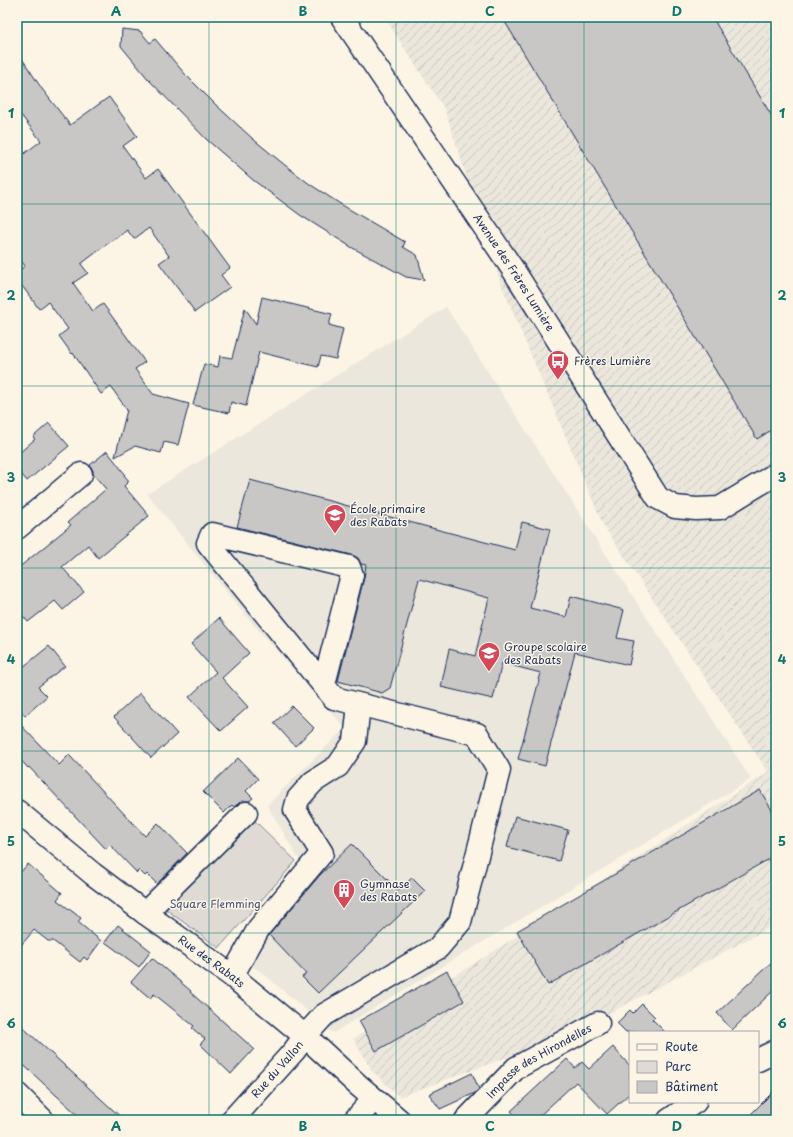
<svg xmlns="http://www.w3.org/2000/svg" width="793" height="1137" font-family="'Playpen Sans',sans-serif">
	<defs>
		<pattern id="industrial-furrows" width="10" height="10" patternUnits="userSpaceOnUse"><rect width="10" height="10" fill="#ece7dc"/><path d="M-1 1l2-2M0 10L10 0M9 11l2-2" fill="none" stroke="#cac6bf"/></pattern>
	</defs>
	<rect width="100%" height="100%" fill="#fcf5e5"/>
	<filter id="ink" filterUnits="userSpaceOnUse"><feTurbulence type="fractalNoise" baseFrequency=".025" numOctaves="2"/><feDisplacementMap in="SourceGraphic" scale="8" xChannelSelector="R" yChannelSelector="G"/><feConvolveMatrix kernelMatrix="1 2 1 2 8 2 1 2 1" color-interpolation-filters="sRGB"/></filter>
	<g filter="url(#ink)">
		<polygon fill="#ece7dc" points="446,307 751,779 333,1033 265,975 235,954 301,863 267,805 345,728 247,617 147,494"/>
		<polygon fill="url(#industrial-furrows)" points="384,17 776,17 776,924 571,1034 399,1097 372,1071 353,1039 502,946 768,772 603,525 501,284 445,110"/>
		<polygon fill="#dfdbd4" stroke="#7d8599" points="253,819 296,861 219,948 164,908"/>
		<g fill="#c8c7c6" stroke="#1b2f5e">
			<polygon points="502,17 712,17 776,123 776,427 757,439"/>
			<polygon points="122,29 140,31 150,43 155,39 185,74 215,104 253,139 286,166 311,185 342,205 405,242 403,247 417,255 424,280 406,277 351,247 300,215 253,180 206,139 149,80 121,46"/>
			<polygon points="17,51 42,89 70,125 109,97 137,136 123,146 146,178 158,169 230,268 221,275 230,287 195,312 159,263 169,256 149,228 134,239 127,230 116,239 115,238 81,264 88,273 73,283 93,311 103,304 145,362 135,369 153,394 189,404 178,445 164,442 161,453 135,446 115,457 127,410 111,387 101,394 73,353 72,354 59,336 68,329 48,302 39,309 17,279 17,272 25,266 17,255 17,159 41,141 17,110"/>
			<polygon points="262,297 332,314 329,325 343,329 336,359 321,356 318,367 259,352 246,406 231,402 229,413 193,405 204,364 218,367 220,356 232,358 245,308 256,324"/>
			<polygon points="49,423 69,446 27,481 17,469 17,455 35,439 33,437"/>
			<polygon points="107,451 125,474 124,475 129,481 124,486 149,516 98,558 88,545 62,567 84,592 63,610 55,601 28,622 17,609 17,569 71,525 68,522 106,489 93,474 93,471 90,465"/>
			<polygon points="250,480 515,550 522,522 550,529 530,608 566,617 571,596 624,610 617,638 634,641 629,665 575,652 545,766 518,759 541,673 502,663 493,699 441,687 449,649 475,656 489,598 419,579 390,688 382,693 338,681 364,578 366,565 361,564 358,558 352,555 237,527"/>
			<polygon points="219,618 249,653 222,678 248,707 221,731 189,697 216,672 191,644"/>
			<polygon points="49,646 65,666 38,687 47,696 25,716 17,707 17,672"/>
			<polygon points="140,693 177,734 151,758 114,717"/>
			<polygon points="292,706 314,728 295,746 274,723"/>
			<polygon points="17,721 59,765 69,755 145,836 158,823 187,853 157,884 147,874 145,876 139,870 137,873 110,845 106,849 29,767 28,768 17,756"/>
			<polygon points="238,758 258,779 246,791 253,798 249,801 242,801 234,807 232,805 224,813 203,792"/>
			<polygon points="760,790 776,817 776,855 548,985 517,931"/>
			<polygon points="515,816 568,830 559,861 507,847"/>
			<polygon points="352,844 398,890 412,878 425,891 318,993 302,977 306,974 269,935 320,875"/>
			<polygon points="28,864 62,893 57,900 81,918 78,922 101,941 87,960 84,957 80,962 53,941 48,941 34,930 17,950 17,876"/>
			<polygon points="118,925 151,951 139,967 105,942"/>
			<polygon points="152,958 191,991 190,992 254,1049 231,1074 200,1044 205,1039 192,1028 194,1026 154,994 150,998 131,982"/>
			<polygon points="776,958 776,988 732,1030 717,1013"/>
			<polygon points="447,971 464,1001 376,1051 359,1021"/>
			<polygon points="642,1004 655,1017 652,1019 665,1032 626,1032 617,1023 630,1010 633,1013"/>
			<polygon points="17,1022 124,1120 83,1120 17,1059"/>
			<polygon points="613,1047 630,1066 630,1093 607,1114 576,1082 535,1120 519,1120 511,1111 567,1059 575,1068 582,1062 589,1069"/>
			<polygon points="472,1073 479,1089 475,1093 440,1109 429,1094"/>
			<polygon points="776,1089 776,1120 745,1120"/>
		</g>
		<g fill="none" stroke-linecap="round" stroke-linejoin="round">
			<g stroke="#1b2f5e" stroke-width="25">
				<g id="minor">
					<path id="s1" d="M342,17L512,268L658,498L675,507L696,509L720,508L776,474"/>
					<polyline points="17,528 81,474"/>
					<path id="s2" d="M17,811L93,874L145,913L232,976L305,1036L358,1085L399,1120"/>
					<polyline points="145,913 246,813"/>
					<polyline points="232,976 259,928 322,853 295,810 298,799 313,782 338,766 355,741 359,705"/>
					<polyline points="758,1060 776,1051"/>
					<polyline points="17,1094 43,1120"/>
					<path id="s3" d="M232,1120L294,1051L305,1036L324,1015L438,948L460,922L499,770L477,734L334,698L208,543L212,534L349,567L352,575L324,684"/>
					<polyline points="355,1120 374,1099"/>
					<path id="s4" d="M466,1120L516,1068L598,1023"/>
					<polyline points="669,1120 695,1102"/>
				</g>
			</g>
			<use href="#minor" stroke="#fcf5e5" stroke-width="22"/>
		</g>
	</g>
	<path fill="none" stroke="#0f766e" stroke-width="1" stroke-opacity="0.55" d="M209,17V1120M396,17V1120M584,17V1120M17,204H776M17,386H776M17,568H776M17,751H776M17,933H776"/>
	<defs>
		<g id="bus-pin" transform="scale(1.15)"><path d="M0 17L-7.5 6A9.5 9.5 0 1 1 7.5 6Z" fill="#d1495b" stroke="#fcf5e5"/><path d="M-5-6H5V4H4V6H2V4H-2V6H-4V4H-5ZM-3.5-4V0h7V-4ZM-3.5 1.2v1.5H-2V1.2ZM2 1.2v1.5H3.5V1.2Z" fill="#fff"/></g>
		<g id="school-pin" transform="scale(1.15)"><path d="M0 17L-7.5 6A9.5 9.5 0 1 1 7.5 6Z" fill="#d1495b" stroke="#fcf5e5"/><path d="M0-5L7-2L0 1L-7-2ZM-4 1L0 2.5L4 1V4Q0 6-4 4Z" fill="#fff"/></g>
		<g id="building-pin" transform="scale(1.15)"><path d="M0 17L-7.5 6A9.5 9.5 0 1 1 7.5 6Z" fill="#d1495b" stroke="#fcf5e5"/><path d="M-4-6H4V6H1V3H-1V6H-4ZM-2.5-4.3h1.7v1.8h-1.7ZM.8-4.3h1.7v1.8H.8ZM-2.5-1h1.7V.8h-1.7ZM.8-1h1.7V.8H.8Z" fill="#fff"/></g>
	</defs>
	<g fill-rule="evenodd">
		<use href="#bus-pin" x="558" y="361"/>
		<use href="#school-pin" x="335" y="515"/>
		<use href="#school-pin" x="489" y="653"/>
		<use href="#building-pin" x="344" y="890"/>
	</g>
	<g text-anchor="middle" stroke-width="3" stroke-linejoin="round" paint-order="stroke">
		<g font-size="11" fill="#1b2f5e" stroke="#fcf5e5">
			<text dy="4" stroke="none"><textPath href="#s1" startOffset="308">Avenue des Frères Lumière</textPath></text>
			<text dy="4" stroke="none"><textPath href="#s2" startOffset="246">Rue des Rabats</textPath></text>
			<text dy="4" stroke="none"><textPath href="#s4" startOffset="95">Impasse des Hirondelles</textPath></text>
			<text dy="4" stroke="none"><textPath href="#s3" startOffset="68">Rue du Vallon</textPath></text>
		</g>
		<g font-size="11" fill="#1b2f5e" stroke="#fcf5e5" text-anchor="start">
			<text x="574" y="365">Frères Lumière</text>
			<text x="350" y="513">École primaire<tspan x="350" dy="13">des Rabats</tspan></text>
			<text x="504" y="651">Groupe scolaire<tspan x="504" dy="13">des Rabats</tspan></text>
			<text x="360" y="888">Gymnase<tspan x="360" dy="13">des Rabats</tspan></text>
		</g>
		<g font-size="11" fill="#425176" stroke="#fcf5e5">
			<text x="215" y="908">Square Flemming</text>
		</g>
	</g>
	<rect width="793" height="1137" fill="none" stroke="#fcf5e5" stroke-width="44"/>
	<rect x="629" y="1031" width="130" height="72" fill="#fcf5e5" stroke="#a2a6af"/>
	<rect x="637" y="1044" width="20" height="6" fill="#fcf5e5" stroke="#a2a6af"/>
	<text x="665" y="1051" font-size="12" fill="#1b2f5e">Route</text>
	<rect x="637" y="1061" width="20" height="12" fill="#dfdbd4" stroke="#a2a6af"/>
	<text x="665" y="1071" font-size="12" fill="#1b2f5e">Parc</text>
	<rect x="637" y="1081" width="20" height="12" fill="#c8c7c6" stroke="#a2a6af"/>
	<text x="665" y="1091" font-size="12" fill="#1b2f5e">Bâtiment</text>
	<rect x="22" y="22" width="749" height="1093" fill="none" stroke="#0f766e" stroke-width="1.5"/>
	<g font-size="13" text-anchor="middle" font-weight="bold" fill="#0f766e">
		<text x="116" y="16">A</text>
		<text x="303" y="16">B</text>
		<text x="490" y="16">C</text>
		<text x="677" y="16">D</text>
		<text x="11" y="118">1</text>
		<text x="782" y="118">1</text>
		<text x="11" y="300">2</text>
		<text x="782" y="300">2</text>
		<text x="11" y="482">3</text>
		<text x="782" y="482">3</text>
		<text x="11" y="664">4</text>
		<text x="782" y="664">4</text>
		<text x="11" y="846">5</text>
		<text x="782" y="846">5</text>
		<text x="11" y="1028">6</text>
		<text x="782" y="1028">6</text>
		<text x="116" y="1131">A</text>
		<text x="303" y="1131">B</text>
		<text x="490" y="1131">C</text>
		<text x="677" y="1131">D</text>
	</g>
</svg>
